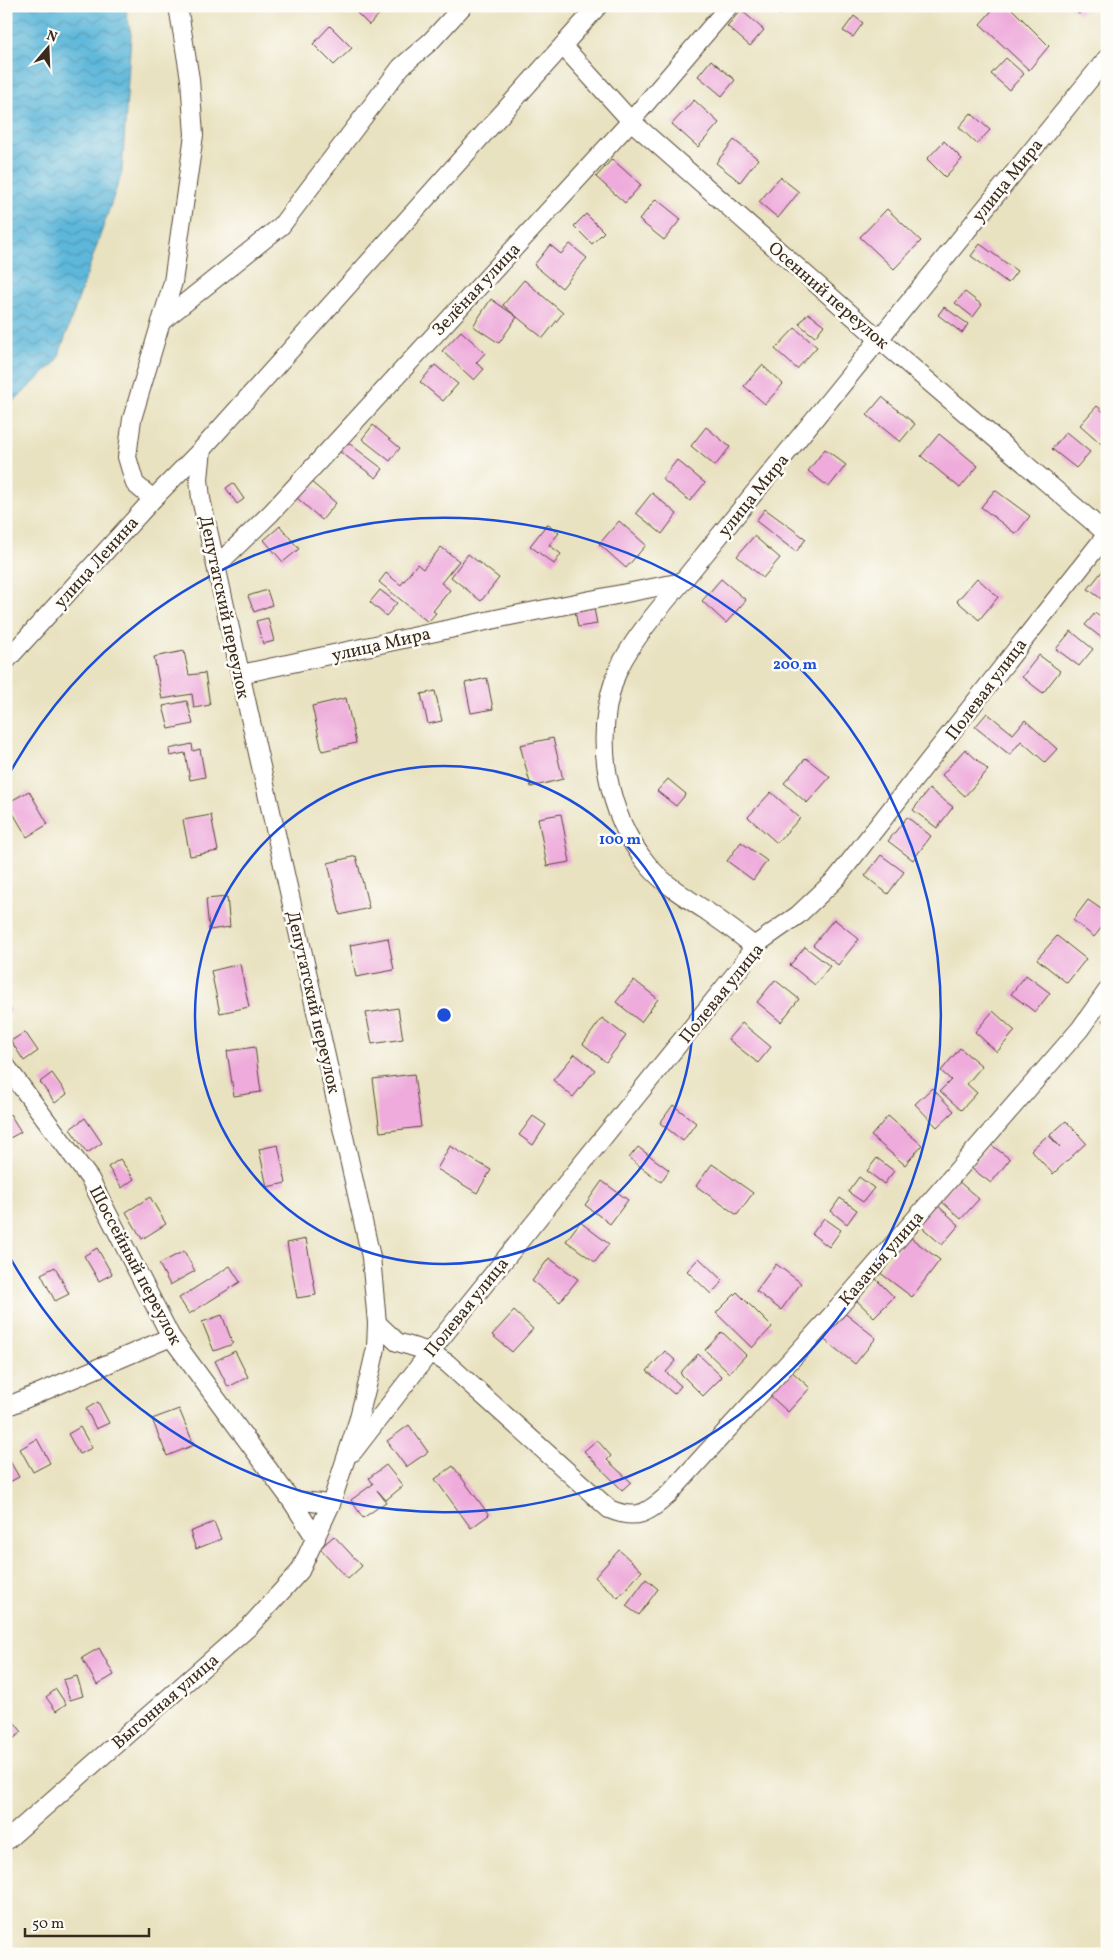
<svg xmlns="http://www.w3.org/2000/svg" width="1113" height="1960" font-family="Vollkorn,serif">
	<defs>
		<pattern id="water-waves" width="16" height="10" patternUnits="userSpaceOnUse" patternTransform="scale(1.25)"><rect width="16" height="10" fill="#5db7da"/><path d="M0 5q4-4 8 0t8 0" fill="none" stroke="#4e95b0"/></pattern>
	</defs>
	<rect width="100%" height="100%" fill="#fdfcf7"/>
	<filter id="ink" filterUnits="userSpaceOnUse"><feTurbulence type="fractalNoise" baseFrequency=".02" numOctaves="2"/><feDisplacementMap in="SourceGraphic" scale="10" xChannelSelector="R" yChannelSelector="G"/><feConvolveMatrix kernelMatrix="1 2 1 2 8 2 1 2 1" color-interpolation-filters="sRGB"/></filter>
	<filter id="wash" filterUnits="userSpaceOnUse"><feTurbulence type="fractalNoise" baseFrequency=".0096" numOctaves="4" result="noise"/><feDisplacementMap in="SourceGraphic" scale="20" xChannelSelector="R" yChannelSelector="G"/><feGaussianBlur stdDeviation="1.12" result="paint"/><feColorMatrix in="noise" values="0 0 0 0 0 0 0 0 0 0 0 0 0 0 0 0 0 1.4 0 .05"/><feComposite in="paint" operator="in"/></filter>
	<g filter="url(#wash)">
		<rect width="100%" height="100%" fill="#e9e2c1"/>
		<polygon fill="url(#water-waves)" stroke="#4c707c" points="6,6 125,6 131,34 122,172 57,361 6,408"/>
		<g id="blocks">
			<g fill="#eeabdb">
				<polygon points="350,6 387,6 369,25"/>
				<polygon points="770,6 787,6 780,15"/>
				<polygon points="996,6 1009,6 1049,46 1029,70 980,24"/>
				<polygon points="1069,6 1087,6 1079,14"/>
				<polygon points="741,10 764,30 750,46 727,26"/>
				<polygon points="854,16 863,23 853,37 843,31"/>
				<polygon points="330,26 352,48 334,65 313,44"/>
				<polygon points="1006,58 1024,74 1009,90 991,74"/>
				<polygon points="711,60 735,80 722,96 698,76"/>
				<polygon points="694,100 719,123 698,147 672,124"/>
				<polygon points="971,113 990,130 977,144 959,127"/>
				<polygon points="734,140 758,159 740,182 716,163"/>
				<polygon points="944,141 962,159 945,177 927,159"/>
				<polygon points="612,159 641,185 625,203 596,177"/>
				<polygon points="780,177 799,192 778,218 759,202"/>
				<polygon points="656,199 681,219 664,240 639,220"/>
				<polygon points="887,209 921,241 894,269 860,237"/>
				<polygon points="586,214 604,232 592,244 574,226"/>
				<polygon points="570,244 587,258 562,288 534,265 550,245 561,254"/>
				<polygon points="980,244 1017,271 1008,283 971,256"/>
				<polygon points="524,280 563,313 543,338 517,317 499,343 473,326 491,299 517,317 503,305"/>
				<polygon points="965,292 982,305 973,317 955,303"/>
				<polygon points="944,307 968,324 962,333 938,315"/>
				<polygon points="808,313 824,325 815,337 799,324"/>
				<polygon points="795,328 817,347 797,369 775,349"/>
				<polygon points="461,331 485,353 476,363 484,369 474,380 442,351"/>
				<polygon points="435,365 458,384 443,401 420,382"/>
				<polygon points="762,365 783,384 765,404 744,386"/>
				<polygon points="882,397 915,424 900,442 867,415"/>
				<polygon points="1097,406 1107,415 1107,449 1080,425"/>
				<polygon points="373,425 400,448 390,461 362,439"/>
				<polygon points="706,427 730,447 715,466 691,446"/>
				<polygon points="1066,432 1090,452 1076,468 1052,449"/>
				<polygon points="939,434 978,466 960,488 921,456"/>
				<polygon points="346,441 383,469 376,478 339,451"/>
				<polygon points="825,449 846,465 829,487 808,471"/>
				<polygon points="677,460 705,483 690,501 662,479"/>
				<polygon points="310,481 336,503 322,520 296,497"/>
				<polygon points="233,483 244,499 237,504 226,488"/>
				<polygon points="995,490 1030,516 1016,534 981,507"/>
				<polygon points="652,493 677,514 662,534 636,513"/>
				<polygon points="765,509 806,539 796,552 756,521"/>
				<polygon points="619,521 646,545 626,568 599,544"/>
				<polygon points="547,524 559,533 549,545 561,554 554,564 530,546"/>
				<polygon points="280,526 299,549 283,562 264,540"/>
				<polygon points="754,536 780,558 763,578 737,556"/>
				<polygon points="441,547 459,561 441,583 450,590 433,611 436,613 428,622 379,582 386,573 401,585 417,564 423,569"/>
				<polygon points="468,554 499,578 481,601 451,577"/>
				<polygon points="1104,569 1107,572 1107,603 1088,589"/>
				<polygon points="977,578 998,597 979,620 957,601"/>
				<polygon points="721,579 746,600 726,623 702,601"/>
				<polygon points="267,590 272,605 254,612 248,596"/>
				<polygon points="380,590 397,603 386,616 370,602"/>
				<polygon points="594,608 597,624 578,627 575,611"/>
				<polygon points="1095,613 1107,623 1107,642 1085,625"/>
				<polygon points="268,618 274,641 263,644 256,621"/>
				<polygon points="1071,631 1093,649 1079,666 1056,649"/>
				<polygon points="184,651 189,675 205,673 210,705 194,708 192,694 162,699 154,657"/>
				<polygon points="1039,655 1060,671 1043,693 1022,677"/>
				<polygon points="487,678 493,709 471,713 465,683"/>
				<polygon points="435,691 442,721 428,724 421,694"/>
				<polygon points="346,698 356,743 322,751 312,706"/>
				<polygon points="187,701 193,724 169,729 163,706"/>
				<polygon points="987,713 1013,734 1025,720 1057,749 1045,762 1021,741 1010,755 975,727"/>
				<polygon points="553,738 563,779 531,787 520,745"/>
				<polygon points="192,744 193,751 200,749 205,777 190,780 185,753 170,756 169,749"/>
				<polygon points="965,749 988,770 965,796 942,775"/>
				<polygon points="806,758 830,777 807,803 784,783"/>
				<polygon points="668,779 686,794 676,806 657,791"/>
				<polygon points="929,789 953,807 937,828 913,810"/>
				<polygon points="29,791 48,824 27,837 7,803"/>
				<polygon points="771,792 800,818 777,843 748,817"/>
				<polygon points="561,814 570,862 547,866 538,818"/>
				<polygon points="211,815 218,851 190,856 183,820"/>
				<polygon points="907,817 931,836 913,860 888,841"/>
				<polygon points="741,842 767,861 753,880 727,861"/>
				<polygon points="881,855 904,872 888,894 865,876"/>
				<polygon points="356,856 369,908 340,915 328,863"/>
				<polygon points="1107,879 1107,891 1101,886"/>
				<polygon points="227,897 230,927 209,930 206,899"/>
				<polygon points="1088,900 1107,913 1107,921 1094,937 1073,920"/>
				<polygon points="834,919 859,939 838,965 813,945"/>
				<polygon points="1057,936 1086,959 1067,983 1037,959"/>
				<polygon points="388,938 394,970 356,977 350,945"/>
				<polygon points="805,947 830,966 815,985 790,965"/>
				<polygon points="240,964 249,1007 220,1013 211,971"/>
				<polygon points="1026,975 1050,993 1035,1012 1011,994"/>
				<polygon points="634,980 658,999 641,1022 616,1002"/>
				<polygon points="775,980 799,999 781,1022 757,1002"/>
				<polygon points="6,1004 11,1011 6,1014"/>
				<polygon points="398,1008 403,1039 372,1044 366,1013"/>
				<polygon points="993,1011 1015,1031 997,1052 975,1032"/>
				<polygon points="1107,1015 1107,1025 1102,1021"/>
				<polygon points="602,1018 626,1036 606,1062 583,1044"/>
				<polygon points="742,1023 771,1047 758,1063 728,1039"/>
				<polygon points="25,1032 38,1051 24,1061 11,1041"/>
				<polygon points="255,1047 261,1092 234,1096 227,1051"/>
				<polygon points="960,1048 982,1066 967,1084 977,1093 961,1110 940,1091 951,1080 941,1071"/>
				<polygon points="575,1054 595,1070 573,1097 553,1080"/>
				<polygon points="52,1073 67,1094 55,1103 40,1082"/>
				<polygon points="414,1074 421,1127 380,1132 373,1079"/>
				<polygon points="932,1088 954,1111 937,1127 915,1104"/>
				<polygon points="673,1105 696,1123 683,1141 660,1123"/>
				<polygon points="10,1114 21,1132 6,1140 6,1116"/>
				<polygon points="533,1116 546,1125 533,1145 519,1135"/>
				<polygon points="888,1116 922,1145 905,1165 871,1136"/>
				<polygon points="85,1118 102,1143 87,1153 70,1129"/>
				<polygon points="1066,1121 1086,1143 1053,1174 1031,1150 1048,1135 1060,1147 1050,1135"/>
				<polygon points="990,1144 1010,1159 991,1183 971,1168"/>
				<polygon points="278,1145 286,1183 267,1187 259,1149"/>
				<polygon points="450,1146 491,1170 477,1193 437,1169"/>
				<polygon points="638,1147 669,1170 661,1182 629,1158"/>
				<polygon points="877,1158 894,1171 884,1184 867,1171"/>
				<polygon points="120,1159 134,1179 122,1188 108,1167"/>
				<polygon points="712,1164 753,1193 737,1215 696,1186"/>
				<polygon points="859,1177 874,1188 863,1202 848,1192"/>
				<polygon points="957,1180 979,1199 961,1219 940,1200"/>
				<polygon points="602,1181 628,1200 610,1224 585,1205"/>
				<polygon points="150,1197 166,1224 142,1239 126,1212"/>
				<polygon points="840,1198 857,1210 847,1224 831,1211"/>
				<polygon points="935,1203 959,1225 942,1245 917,1223"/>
				<polygon points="824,1218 841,1230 829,1247 812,1234"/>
				<polygon points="580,1222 609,1244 595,1262 566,1241"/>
				<polygon points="907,1235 940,1260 912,1297 879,1272"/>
				<polygon points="306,1239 316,1295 297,1298 287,1243"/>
				<polygon points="97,1248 112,1274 99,1281 84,1256"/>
				<polygon points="184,1251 195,1271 170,1285 159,1264"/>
				<polygon points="549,1258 578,1279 560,1302 532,1281"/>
				<polygon points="699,1258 723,1281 711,1294 687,1271"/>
				<polygon points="776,1264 801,1283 781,1310 756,1291"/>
				<polygon points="230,1266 240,1282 189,1314 179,1298"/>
				<polygon points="55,1267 69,1294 55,1301 41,1274"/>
				<polygon points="875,1278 894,1297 874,1317 855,1299"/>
				<polygon points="737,1292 772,1327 752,1348 716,1313"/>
				<polygon points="838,1308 876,1338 855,1364 817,1334"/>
				<polygon points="514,1311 533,1329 512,1352 492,1335"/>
				<polygon points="222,1315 233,1344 214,1351 202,1322"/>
				<polygon points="722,1332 746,1355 729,1373 705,1350"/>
				<polygon points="235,1351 248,1377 228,1387 215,1361"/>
				<polygon points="665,1351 676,1361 666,1372 681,1386 674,1394 647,1371"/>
				<polygon points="698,1354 722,1377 703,1396 680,1373"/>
				<polygon points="788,1368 810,1388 788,1412 766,1392"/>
				<polygon points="98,1402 109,1423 96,1429 86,1409"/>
				<polygon points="179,1409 194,1445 167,1456 152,1419"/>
				<polygon points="409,1425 428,1452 406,1467 387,1441"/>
				<polygon points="80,1427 92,1448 79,1454 68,1434"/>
				<polygon points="37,1439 50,1463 33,1472 20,1449"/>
				<polygon points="597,1440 611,1456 607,1460 631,1482 622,1490 584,1451"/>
				<polygon points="6,1454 19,1477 6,1484"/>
				<polygon points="386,1465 403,1486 386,1500 377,1490 386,1502 363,1518 351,1500 373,1484 369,1478"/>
				<polygon points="453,1466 489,1515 471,1528 435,1479"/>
				<polygon points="214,1522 221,1539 196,1549 190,1532"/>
				<polygon points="334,1536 362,1566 348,1579 320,1548"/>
				<polygon points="619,1550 642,1571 618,1598 595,1577"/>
				<polygon points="646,1579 658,1589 639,1615 626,1606"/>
				<polygon points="99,1648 114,1675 97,1685 82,1658"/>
				<polygon points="77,1676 83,1696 70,1700 63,1680"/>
				<polygon points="56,1689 66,1704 56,1711 46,1697"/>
				<polygon points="6,1712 22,1732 13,1739 6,1731"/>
			</g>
		</g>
	</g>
	<g filter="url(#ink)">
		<use href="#blocks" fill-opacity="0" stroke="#554636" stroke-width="1"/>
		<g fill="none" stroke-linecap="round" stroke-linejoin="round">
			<g stroke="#554636" stroke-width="20">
				<g id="minor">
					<polyline points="563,46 631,121 879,339 1107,534"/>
					<polyline points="161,322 281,226 401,67 431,41 463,6"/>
					<polyline points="153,499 135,484 127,457 132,419 173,282 194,135 190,79 178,6"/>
					<polyline points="217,565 271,513 631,121 729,6"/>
					<path d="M682,582C661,606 625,648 615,678C593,740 607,815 648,865C664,885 687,898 708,912C724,923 739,934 754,946"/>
					<polyline points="6,661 153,499 202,449 598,6"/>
					<polyline points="241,674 505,617 682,582 1107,58"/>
					<polyline points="6,1066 90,1179 171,1337 291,1500 316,1539"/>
					<path d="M377,1323L397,1342L430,1352L447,1363L609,1509C637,1521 648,1513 669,1494L838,1308L1080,1029L1107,991"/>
					<polyline points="6,1407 171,1337"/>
					<polyline points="353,1452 430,1352 740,968 754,946 798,915 836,879 1107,534"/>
					<polyline points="291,1500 331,1504"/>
					<polyline points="6,1841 250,1626 300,1571 331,1504 358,1421 370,1374 376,1348 377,1323 371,1257 201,499 199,479 202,449"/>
				</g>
			</g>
			<use href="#minor" stroke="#fff" stroke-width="18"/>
		</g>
	</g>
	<g fill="none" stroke="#1d4ed8" stroke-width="2.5">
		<circle cx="444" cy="1015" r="249"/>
		<path d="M7 778A497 497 0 1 1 7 1252"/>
	</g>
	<g text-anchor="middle" stroke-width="5" stroke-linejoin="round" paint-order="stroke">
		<g font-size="18" fill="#3b2a1e" stroke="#fdfcf7">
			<text transform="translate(1007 180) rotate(-51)" y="6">улица Мира</text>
			<text transform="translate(476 289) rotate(-47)" y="6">Зелёная улица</text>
			<text transform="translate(829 295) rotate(41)" y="6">Осенний переулок</text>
			<text transform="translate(753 495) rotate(-51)" y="6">улица Мира</text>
			<text transform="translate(96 562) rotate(-48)" y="6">улица Ленина</text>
			<text transform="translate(225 607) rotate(78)" y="6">Депутатский переулок</text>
			<text transform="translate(381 644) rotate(-13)" y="6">улица Мира</text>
			<text transform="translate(986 689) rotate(-53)" y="6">Полевая улица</text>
			<text transform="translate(721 993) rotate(-51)" y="6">Полевая улица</text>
			<text transform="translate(314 1002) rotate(77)" y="6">Депутатский переулок</text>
			<text transform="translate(881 1258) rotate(-49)" y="6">Казачья улица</text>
			<text transform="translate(136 1265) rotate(62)" y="6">Шоссейный переулок</text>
			<text transform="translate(466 1307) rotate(-51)" y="6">Полевая улица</text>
			<text transform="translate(165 1701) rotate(-41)" y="6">Выгонная улица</text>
		</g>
	</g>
	<circle cx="444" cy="1015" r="8" fill="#1d4ed8" stroke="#fdfcf7" stroke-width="2.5"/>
	<g font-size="15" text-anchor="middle" font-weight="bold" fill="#1d4ed8" stroke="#fdfcf7" stroke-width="5" stroke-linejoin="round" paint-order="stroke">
		<text x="795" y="669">200 m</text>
		<text x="620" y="844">100 m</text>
	</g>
	<rect width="1113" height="1960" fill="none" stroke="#fdfcf7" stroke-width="25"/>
	<g transform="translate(48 48) rotate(19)" stroke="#fdfcf7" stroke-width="4" paint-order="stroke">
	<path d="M0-4L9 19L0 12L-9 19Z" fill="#3b2a1e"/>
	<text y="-8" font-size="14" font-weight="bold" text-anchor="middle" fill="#3b2a1e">N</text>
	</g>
	<path d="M25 1928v8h124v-8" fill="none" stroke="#3b2a1e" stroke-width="2.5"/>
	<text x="32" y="1928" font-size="15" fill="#3b2a1e" stroke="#fdfcf7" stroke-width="4" paint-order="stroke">50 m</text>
</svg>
